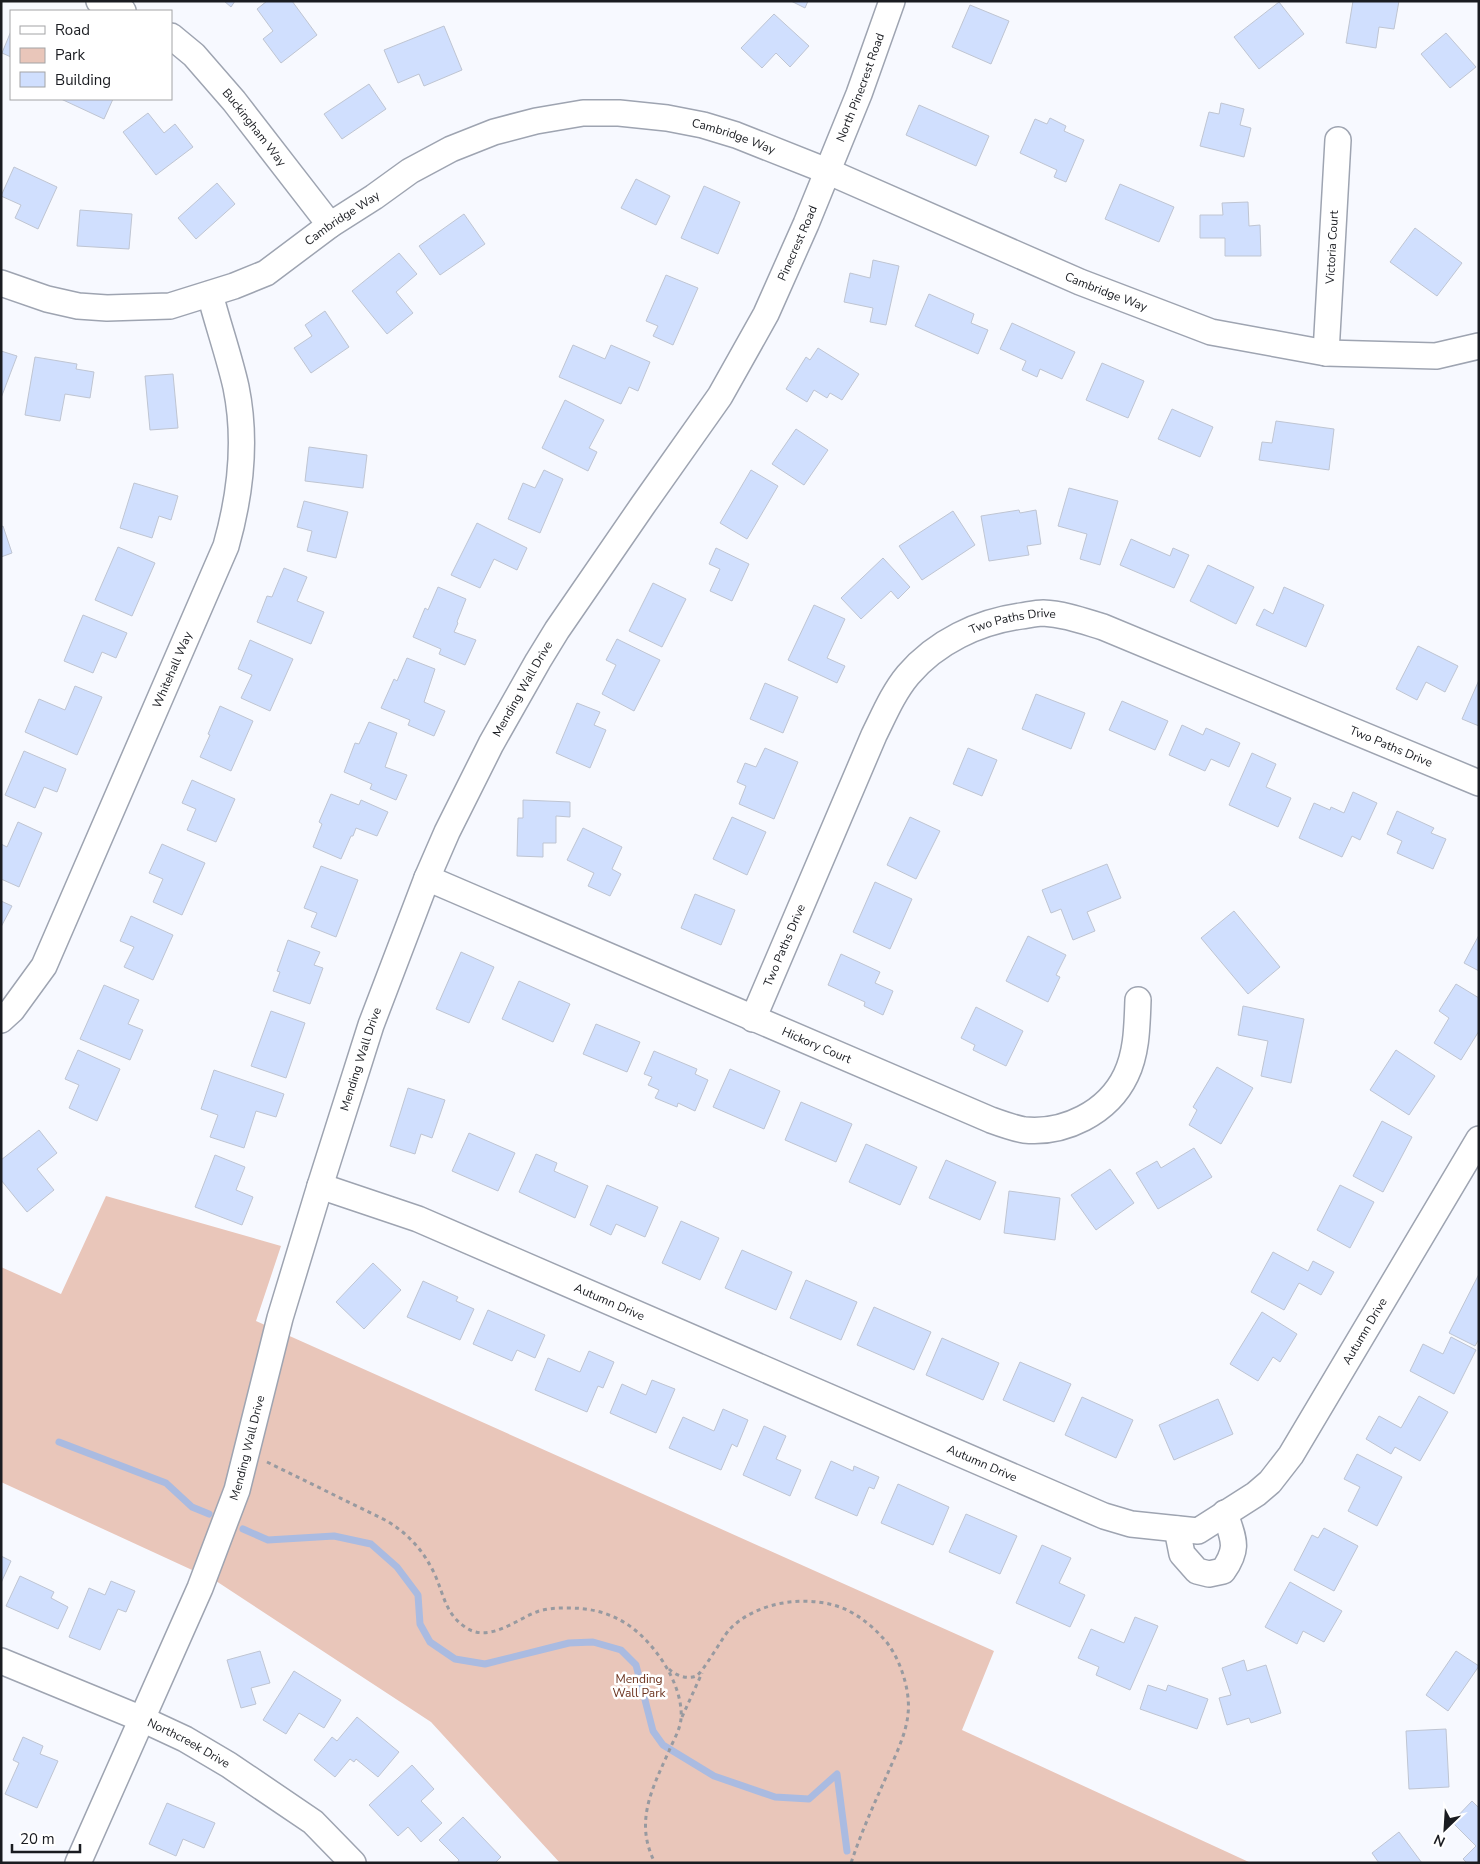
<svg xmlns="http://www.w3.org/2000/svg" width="1480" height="1864" font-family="'Nunito Sans',sans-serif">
	<rect width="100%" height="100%" fill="#f7f9ff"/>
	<polygon fill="#e9c6ba" points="106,1196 281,1246 256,1321 994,1651 962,1730 1251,1863 560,1863 431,1722 216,1581 1,1482 1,1267 61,1294"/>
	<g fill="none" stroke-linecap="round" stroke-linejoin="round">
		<g stroke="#aabbe1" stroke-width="7">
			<polyline points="59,1442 166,1483 192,1507 209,1514"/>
			<polyline points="243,1529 268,1540 334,1536 371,1544 397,1567 418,1595 420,1624 430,1642 455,1659 485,1664 569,1643 593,1642 621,1650 636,1665 653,1731 663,1745 714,1776 775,1797 809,1799 837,1774 847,1851"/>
		</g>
	</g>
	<g fill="#d0dffe" stroke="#bfc5d2">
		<polygon points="224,1 235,1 231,7"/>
		<polygon points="267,1 292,1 317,35 281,63 263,39 273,31 257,9"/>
		<polygon points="791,1 808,1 805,8"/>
		<polygon points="1353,1 1399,1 1394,29 1379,27 1376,48 1346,43"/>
		<polygon points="1279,2 1304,34 1259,69 1234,37"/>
		<polygon points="970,5 1009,21 991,64 952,47"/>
		<polygon points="774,14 809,46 790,67 776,53 762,68 741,48"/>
		<polygon points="444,26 462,70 424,86 419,74 398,83 384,50"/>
		<polygon points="11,31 11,57 2,53"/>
		<polygon points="1446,33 1476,67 1450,88 1421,54"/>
		<polygon points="369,84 386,109 342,139 324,114"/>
		<polygon points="61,99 113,99 104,119"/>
		<polygon points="1221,103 1244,109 1240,125 1251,128 1244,157 1200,146 1209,112 1219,114"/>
		<polygon points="919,105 989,136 976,166 906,135"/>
		<polygon points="148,113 164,133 175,124 193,147 156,175 123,132"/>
		<polygon points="1050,118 1066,126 1064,131 1084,140 1066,182 1054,177 1057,170 1020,153 1035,119 1047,124"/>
		<polygon points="14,167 57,187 38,229 15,218 21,205 1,196"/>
		<polygon points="636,179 670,196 656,225 621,208"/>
		<polygon points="217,183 235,204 196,239 178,218"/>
		<polygon points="1120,184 1174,207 1159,242 1105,219"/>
		<polygon points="704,186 740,202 718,254 681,238"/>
		<polygon points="1248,202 1249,226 1260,225 1261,256 1225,256 1225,238 1200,238 1200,215 1223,215 1222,203"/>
		<polygon points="80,210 132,214 129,249 77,246"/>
		<polygon points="464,214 485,244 440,275 419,246"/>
		<polygon points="1415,228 1462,263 1437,296 1390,262"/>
		<polygon points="399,253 417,274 396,292 413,313 387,334 352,291"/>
		<polygon points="873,260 899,266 886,325 870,322 873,308 844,302 850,273 870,278"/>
		<polygon points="666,275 698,288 673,345 653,336 658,326 646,321"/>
		<polygon points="929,294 974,314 971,323 988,330 978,354 915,326"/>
		<polygon points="325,311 349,347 311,373 294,348 312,336 305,325"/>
		<polygon points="1012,323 1075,352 1062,379 1040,369 1037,377 1022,370 1026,361 1000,349"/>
		<polygon points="573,345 605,359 611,345 650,362 638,391 629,387 621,404 559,377"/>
		<polygon points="818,348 859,374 842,400 830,393 827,398 814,390 807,402 786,389 806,357 810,360"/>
		<polygon points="1,351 17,356 1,398"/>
		<polygon points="35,357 77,364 76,369 94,372 90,398 65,394 60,421 25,415"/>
		<polygon points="1102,363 1144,381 1128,418 1086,400"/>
		<polygon points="173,374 178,428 150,430 145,376"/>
		<polygon points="565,400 604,420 589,448 597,452 588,471 542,448"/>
		<polygon points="1172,409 1213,427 1200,457 1158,439"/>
		<polygon points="1276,421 1334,429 1329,470 1259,460 1262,442 1272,443"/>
		<polygon points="796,429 828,450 804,485 772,464"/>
		<polygon points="309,447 367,455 363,488 305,481"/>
		<polygon points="544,470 563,479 540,533 508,519 523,483 535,488"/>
		<polygon points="751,470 778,486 747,539 720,523"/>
		<polygon points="134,483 178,496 171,520 159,516 152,538 120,528"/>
		<polygon points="1069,488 1118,501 1100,565 1080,559 1087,534 1058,526"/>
		<polygon points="304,501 348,512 336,558 307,551 312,531 297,527"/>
		<polygon points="1019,510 1020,513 1036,510 1041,544 1027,546 1029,555 989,561 981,516"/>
		<polygon points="953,511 975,545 922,580 899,546"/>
		<polygon points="477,523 527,548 517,570 494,559 480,588 451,575"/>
		<polygon points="3,526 12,553 1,557 1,527"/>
		<polygon points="1131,539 1170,556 1173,548 1189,555 1174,588 1120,565"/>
		<polygon points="118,547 155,563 132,616 95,600"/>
		<polygon points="716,548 749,564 732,601 710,591 720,569 709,564"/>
		<polygon points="883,558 910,587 898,599 891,591 861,619 841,598"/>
		<polygon points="1208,565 1254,587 1236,624 1190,601"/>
		<polygon points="284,568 307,577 297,601 324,612 311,644 257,622 267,596 272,597"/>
		<polygon points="653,583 686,599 662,647 629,631"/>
		<polygon points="438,587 466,599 457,622 458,623 454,632 476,640 465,665 439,654 441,649 413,637 425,608 428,610"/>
		<polygon points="1284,587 1324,605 1306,647 1256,625 1264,609 1273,614"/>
		<polygon points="814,605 845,619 827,658 845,666 837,683 788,660"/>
		<polygon points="83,615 127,633 116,658 102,652 93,673 64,661"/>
		<polygon points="617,639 660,660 634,711 602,694 616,665 606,660"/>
		<polygon points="250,640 293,659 270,711 241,698 252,675 238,669"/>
		<polygon points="1418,646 1458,666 1445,692 1426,682 1417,700 1396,689"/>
		<polygon points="407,658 435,669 424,702 445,711 434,736 408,725 410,720 381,708 394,679 397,681"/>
		<polygon points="1479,680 1479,726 1462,719"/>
		<polygon points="765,683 798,697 783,733 750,719"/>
		<polygon points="75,686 102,697 77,755 25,732 39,699 65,710"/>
		<polygon points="1036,694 1085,713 1071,749 1022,729"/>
		<polygon points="1122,701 1168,721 1155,750 1109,730"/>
		<polygon points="577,703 600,712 594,725 606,730 590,768 556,753"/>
		<polygon points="220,706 253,721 231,771 200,757 210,735 208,734"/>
		<polygon points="369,722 397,733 385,767 407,775 396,800 370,789 372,784 344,772 355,743 359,744"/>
		<polygon points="1182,725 1203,735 1206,728 1240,743 1229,767 1211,759 1205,771 1169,755"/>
		<polygon points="765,748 798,762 774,819 739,804 746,786 737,782 745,763 756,767"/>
		<polygon points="968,748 997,760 982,796 953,784"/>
		<polygon points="24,751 66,769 57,792 44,787 35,808 5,795"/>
		<polygon points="1252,753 1276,764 1266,787 1291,798 1278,827 1229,805"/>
		<polygon points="192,780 235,799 216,842 187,830 196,809 182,803"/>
		<polygon points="1353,792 1377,803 1360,840 1352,836 1342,857 1299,838 1314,803 1330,810 1331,807 1344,813"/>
		<polygon points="331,794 359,805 361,800 388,812 377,836 356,828 353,836 351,836 341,859 313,847 322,824 319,822"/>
		<polygon points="523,800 570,802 570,817 556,816 556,843 543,843 543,857 517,856 518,818 523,818"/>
		<polygon points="1397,811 1434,828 1431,833 1446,839 1433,869 1397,853 1402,841 1387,834"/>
		<polygon points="732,817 766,832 747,875 713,859"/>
		<polygon points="910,817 940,831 916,879 887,865"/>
		<polygon points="18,822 42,833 19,887 1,879 1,844 7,847"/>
		<polygon points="583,828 622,847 612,869 621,874 610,896 588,886 594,873 567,860"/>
		<polygon points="162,844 205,863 182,915 153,902 163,879 149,873"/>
		<polygon points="1107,864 1121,898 1087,912 1095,931 1073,940 1061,909 1051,913 1042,890"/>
		<polygon points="321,866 358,880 336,937 311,927 317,913 304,908"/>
		<polygon points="875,882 912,899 890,949 853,932"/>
		<polygon points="695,894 735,910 721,945 681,928"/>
		<polygon points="1,901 12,906 1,927"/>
		<polygon points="1234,911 1280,967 1248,994 1201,938"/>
		<polygon points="131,916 173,935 153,980 124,967 134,947 120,941"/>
		<polygon points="1479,935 1479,971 1464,963"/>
		<polygon points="1028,936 1066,955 1056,975 1060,977 1048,1002 1006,981"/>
		<polygon points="288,940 320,952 314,965 323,968 310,1004 273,991 280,972 277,971"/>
		<polygon points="461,952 494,967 469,1023 436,1009"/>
		<polygon points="841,954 880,972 875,983 893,991 883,1015 864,1006 865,1002 828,985"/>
		<polygon points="519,981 570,1004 553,1042 502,1019"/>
		<polygon points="1456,984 1479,998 1479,1031 1461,1060 1434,1043 1449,1018 1439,1011"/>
		<polygon points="104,985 139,1000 128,1024 143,1030 130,1060 80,1039"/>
		<polygon points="1243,1006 1304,1019 1291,1083 1261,1076 1268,1041 1238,1035"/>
		<polygon points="976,1007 1023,1031 1006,1066 973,1050 975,1045 961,1038"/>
		<polygon points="271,1011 305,1023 286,1078 251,1066"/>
		<polygon points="596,1024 640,1042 627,1072 583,1054"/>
		<polygon points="78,1050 120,1069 97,1121 69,1108 79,1085 65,1079"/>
		<polygon points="1396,1050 1435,1076 1409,1115 1370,1090"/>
		<polygon points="654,1051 697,1069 695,1074 708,1080 695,1111 678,1103 677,1107 655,1098 659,1090 648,1085 652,1077 644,1074"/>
		<polygon points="1217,1067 1253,1088 1221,1144 1189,1125 1197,1110 1193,1107"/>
		<polygon points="730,1069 780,1091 764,1129 713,1107"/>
		<polygon points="214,1070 284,1094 276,1117 256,1111 244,1148 210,1137 218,1115 201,1109"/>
		<polygon points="408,1088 445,1100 432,1138 421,1134 415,1154 390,1146"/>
		<polygon points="801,1102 852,1124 836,1162 785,1140"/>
		<polygon points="1382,1121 1412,1137 1383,1192 1353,1176"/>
		<polygon points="39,1130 57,1153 37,1169 54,1190 27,1212 1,1180 1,1160"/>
		<polygon points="469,1133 515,1153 498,1191 452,1171"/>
		<polygon points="866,1144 917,1167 900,1205 849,1182"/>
		<polygon points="1194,1148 1212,1177 1158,1209 1136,1173 1157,1161 1161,1168"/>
		<polygon points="536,1154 557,1163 554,1171 588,1186 575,1218 519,1192"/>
		<polygon points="215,1155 245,1167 236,1190 253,1197 242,1225 195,1207"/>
		<polygon points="946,1160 996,1182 980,1220 929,1198"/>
		<polygon points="1110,1169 1134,1203 1096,1230 1071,1195"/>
		<polygon points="607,1185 658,1207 645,1237 616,1224 611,1235 590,1225"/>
		<polygon points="1340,1185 1374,1202 1350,1248 1317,1230"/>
		<polygon points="1009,1191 1060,1198 1055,1240 1004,1233"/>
		<polygon points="681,1221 719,1238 700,1280 662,1263"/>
		<polygon points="742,1250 792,1272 776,1310 725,1288"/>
		<polygon points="1273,1252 1308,1271 1313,1261 1334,1272 1321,1295 1299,1283 1284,1310 1251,1292"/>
		<polygon points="373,1263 401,1290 364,1329 336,1302"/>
		<polygon points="1479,1274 1479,1339 1475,1346 1449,1333"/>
		<polygon points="806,1280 857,1302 841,1340 790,1318"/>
		<polygon points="423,1281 458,1297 456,1301 474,1309 460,1340 407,1317"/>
		<polygon points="874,1307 931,1332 914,1370 857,1345"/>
		<polygon points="488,1310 545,1335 535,1358 517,1350 512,1361 473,1344"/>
		<polygon points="1262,1312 1297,1334 1280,1362 1273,1357 1258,1381 1230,1364"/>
		<polygon points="1451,1337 1476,1350 1454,1394 1410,1371 1423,1344 1443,1354"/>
		<polygon points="942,1338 999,1363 983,1400 926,1375"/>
		<polygon points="589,1351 614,1362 603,1388 598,1386 587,1412 535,1390 548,1358 580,1372"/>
		<polygon points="1020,1362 1071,1384 1054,1422 1003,1400"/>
		<polygon points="652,1380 675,1389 656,1433 610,1413 622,1384 646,1395"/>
		<polygon points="1419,1396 1448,1412 1420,1461 1395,1447 1391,1454 1366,1439 1379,1416 1401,1428"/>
		<polygon points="1082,1397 1133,1420 1116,1458 1065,1435"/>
		<polygon points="1218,1399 1233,1434 1174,1460 1159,1425"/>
		<polygon points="723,1409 748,1420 737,1447 732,1444 721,1470 669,1448 683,1417 714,1431"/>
		<polygon points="764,1426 786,1436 776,1459 801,1470 790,1496 743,1475"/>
		<polygon points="1357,1454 1402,1477 1377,1526 1348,1511 1360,1487 1344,1479"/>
		<polygon points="831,1461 853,1471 854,1466 879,1477 874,1489 869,1487 857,1516 815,1498"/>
		<polygon points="898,1484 949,1507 933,1545 881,1523"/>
		<polygon points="966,1514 1017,1536 1000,1574 949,1552"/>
		<polygon points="1324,1528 1358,1546 1334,1591 1294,1570 1312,1535 1318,1538"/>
		<polygon points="1042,1545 1071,1558 1059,1583 1085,1595 1070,1627 1016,1603"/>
		<polygon points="1,1556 11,1561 1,1583"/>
		<polygon points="20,1576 54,1592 51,1598 68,1607 58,1629 6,1606"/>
		<polygon points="111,1581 135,1591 126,1612 118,1609 100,1650 69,1637 89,1588 105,1595"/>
		<polygon points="1290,1582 1342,1611 1324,1642 1303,1631 1297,1644 1265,1627"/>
		<polygon points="1135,1617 1158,1626 1130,1690 1096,1675 1099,1667 1078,1658 1091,1629 1124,1643"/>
		<polygon points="260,1651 270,1683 251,1688 256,1704 241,1708 227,1660"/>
		<polygon points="1456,1651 1479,1666 1448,1711 1426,1695"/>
		<polygon points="1244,1660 1247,1671 1266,1665 1281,1713 1251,1723 1249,1718 1227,1725 1219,1698 1231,1695 1222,1668"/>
		<polygon points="294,1671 341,1700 324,1728 299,1713 286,1734 263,1720"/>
		<polygon points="1148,1685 1166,1691 1168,1685 1208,1699 1197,1729 1140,1709"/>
		<polygon points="357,1717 399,1752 378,1777 356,1759 354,1762 350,1759 335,1777 314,1760 332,1737 337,1741"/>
		<polygon points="1446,1729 1449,1787 1409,1789 1406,1731"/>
		<polygon points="23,1737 43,1746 40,1754 58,1761 37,1808 5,1794 19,1763 13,1760"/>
		<polygon points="412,1765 434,1789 421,1801 442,1823 421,1842 408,1827 398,1836 369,1805"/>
		<polygon points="1472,1801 1479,1808 1479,1863 1467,1863 1463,1859 1476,1846 1452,1822"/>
		<polygon points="167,1803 215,1823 204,1848 183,1839 176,1856 149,1844"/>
		<polygon points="463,1817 501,1857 495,1863 457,1863 459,1860 439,1840"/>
		<polygon points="1399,1832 1422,1863 1379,1863 1372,1853"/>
	</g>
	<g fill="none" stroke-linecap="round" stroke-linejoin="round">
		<g stroke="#9ea4b1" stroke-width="28">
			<g id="street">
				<polyline points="99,1 123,11"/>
				<path id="s1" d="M171,36L194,55L234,101L330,225"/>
				<path id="s2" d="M1,283L47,299L78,306L107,308L170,306L234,286L266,273L330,225L374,197L410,171L451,149L494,132L536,121L583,113H619L667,118L703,125L736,135L827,171L1080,282L1211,332L1326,353L1436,356L1479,346"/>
				<path id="s3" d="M1326,353L1338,140"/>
				<path id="s4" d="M427,878L991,1120C1002,1124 1013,1128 1024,1130C1064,1134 1108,1113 1126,1075C1137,1052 1137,1026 1138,1000"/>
				<path id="s5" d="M753,1019L874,735C884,715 893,693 908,675C936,642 978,622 1021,616C1028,615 1036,613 1043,613C1064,614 1083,621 1103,627L1479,783"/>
				<path id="s6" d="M1,1020L12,1010L44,966L226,546C241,493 247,441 236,387C229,356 218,325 210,294"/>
				<path id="s7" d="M320,1186L418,1219L1104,1516L1131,1524L1198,1531L1256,1494L1270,1482L1291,1455L1479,1139"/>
				<path d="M1177,1529L1182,1554L1197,1571L1209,1574L1223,1571C1240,1547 1233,1539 1225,1513"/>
				<path id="s8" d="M1,1661L142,1719L185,1739L229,1765L313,1822L353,1863"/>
				<path id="s9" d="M78,1863L200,1588L237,1490L280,1318L320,1186L371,1025L427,878L447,832L491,744L538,661L557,630L643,505L720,396L766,314L806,224L859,94L892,1"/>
			</g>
		</g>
		<g stroke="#989aa0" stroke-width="3" stroke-dasharray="4 4" stroke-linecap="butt">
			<path d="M267,1462L385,1520C408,1533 424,1551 435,1575C444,1595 445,1613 465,1627C489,1644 516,1619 539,1611C549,1608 559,1608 569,1608C608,1608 636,1624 659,1656C671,1672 683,1698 681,1719C680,1730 673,1741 669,1751C652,1789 634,1822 655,1863"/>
			<path d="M669,1669C675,1675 687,1680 696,1676C702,1674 722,1638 729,1630C757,1600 813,1593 849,1611C862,1618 873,1627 882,1637C899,1654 911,1690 908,1714C906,1735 895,1756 887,1775C874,1804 861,1833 851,1863"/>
			<polyline points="682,1717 702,1673"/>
		</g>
		<use href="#street" stroke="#fff" stroke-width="25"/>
	</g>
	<g text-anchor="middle" stroke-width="5" stroke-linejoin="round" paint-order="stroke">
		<g font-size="12" fill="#1a1c21" stroke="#fff">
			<text dy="4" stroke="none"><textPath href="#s9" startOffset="1952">North Pinecrest Road</textPath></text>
			<text dy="4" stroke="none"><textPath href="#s1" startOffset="124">Buckingham Way</textPath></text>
			<text dy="4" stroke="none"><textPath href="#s2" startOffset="788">Cambridge Way</textPath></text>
			<text dy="4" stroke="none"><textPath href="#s2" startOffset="368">Cambridge Way</textPath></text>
			<text dy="4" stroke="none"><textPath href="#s9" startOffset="1784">Pinecrest Road</textPath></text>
			<text dy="4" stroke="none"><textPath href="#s3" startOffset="106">Victoria Court</textPath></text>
			<text dy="4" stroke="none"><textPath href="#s2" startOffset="1192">Cambridge Way</textPath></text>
			<text dy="4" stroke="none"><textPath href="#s5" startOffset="499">Two Paths Drive</textPath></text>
			<text dy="4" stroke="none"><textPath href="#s6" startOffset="392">Whitehall Way</textPath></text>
			<text dy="4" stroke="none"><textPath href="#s9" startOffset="1259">Mending Wall Drive</textPath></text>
			<text dy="4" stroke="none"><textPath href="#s5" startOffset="904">Two Paths Drive</textPath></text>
			<text dy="4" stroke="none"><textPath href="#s5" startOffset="80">Two Paths Drive</textPath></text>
			<text dy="4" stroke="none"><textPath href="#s4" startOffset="424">Hickory Court</textPath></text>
			<text dy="4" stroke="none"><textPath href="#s9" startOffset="854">Mending Wall Drive</textPath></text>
			<text dy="4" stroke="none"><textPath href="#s7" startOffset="312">Autumn Drive</textPath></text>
			<text dy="4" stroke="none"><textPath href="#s7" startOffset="1212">Autumn Drive</textPath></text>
			<text dy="4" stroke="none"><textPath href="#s9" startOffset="449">Mending Wall Drive</textPath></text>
			<text dy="4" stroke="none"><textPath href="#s7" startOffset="718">Autumn Drive</textPath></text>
			<text dy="4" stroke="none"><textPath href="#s8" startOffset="205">Northcreek Drive</textPath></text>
		</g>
		<g font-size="12" fill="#6b321e" stroke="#fff">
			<text x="639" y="1683">Mending<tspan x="639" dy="14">Wall Park</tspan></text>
		</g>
	</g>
	<rect width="1480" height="1864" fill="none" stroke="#1a1c21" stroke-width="5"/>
	<rect x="10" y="10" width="162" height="90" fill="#ffffff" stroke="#a3a4a6"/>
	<rect x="20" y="26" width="25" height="8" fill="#ffffff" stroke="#a3a4a6"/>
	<text x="55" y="35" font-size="15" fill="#1a1c21">Road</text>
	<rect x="20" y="48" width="25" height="15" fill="#e9c6ba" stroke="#a3a4a6"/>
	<text x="55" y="60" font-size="15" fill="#1a1c21">Park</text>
	<rect x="20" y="72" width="25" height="15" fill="#d0dffe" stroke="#a3a4a6"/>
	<text x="55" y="85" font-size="15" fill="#1a1c21">Building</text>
	<g transform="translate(1445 1829) rotate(205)" stroke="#ffffff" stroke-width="4" paint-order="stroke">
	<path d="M0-4L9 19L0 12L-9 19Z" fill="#1a1c21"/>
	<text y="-8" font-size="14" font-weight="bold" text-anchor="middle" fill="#1a1c21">N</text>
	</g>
	<path d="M12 1844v8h68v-8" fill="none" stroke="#1a1c21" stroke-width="2.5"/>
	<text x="20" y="1844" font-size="15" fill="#1a1c21" stroke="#ffffff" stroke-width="4" paint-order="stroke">20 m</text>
</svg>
